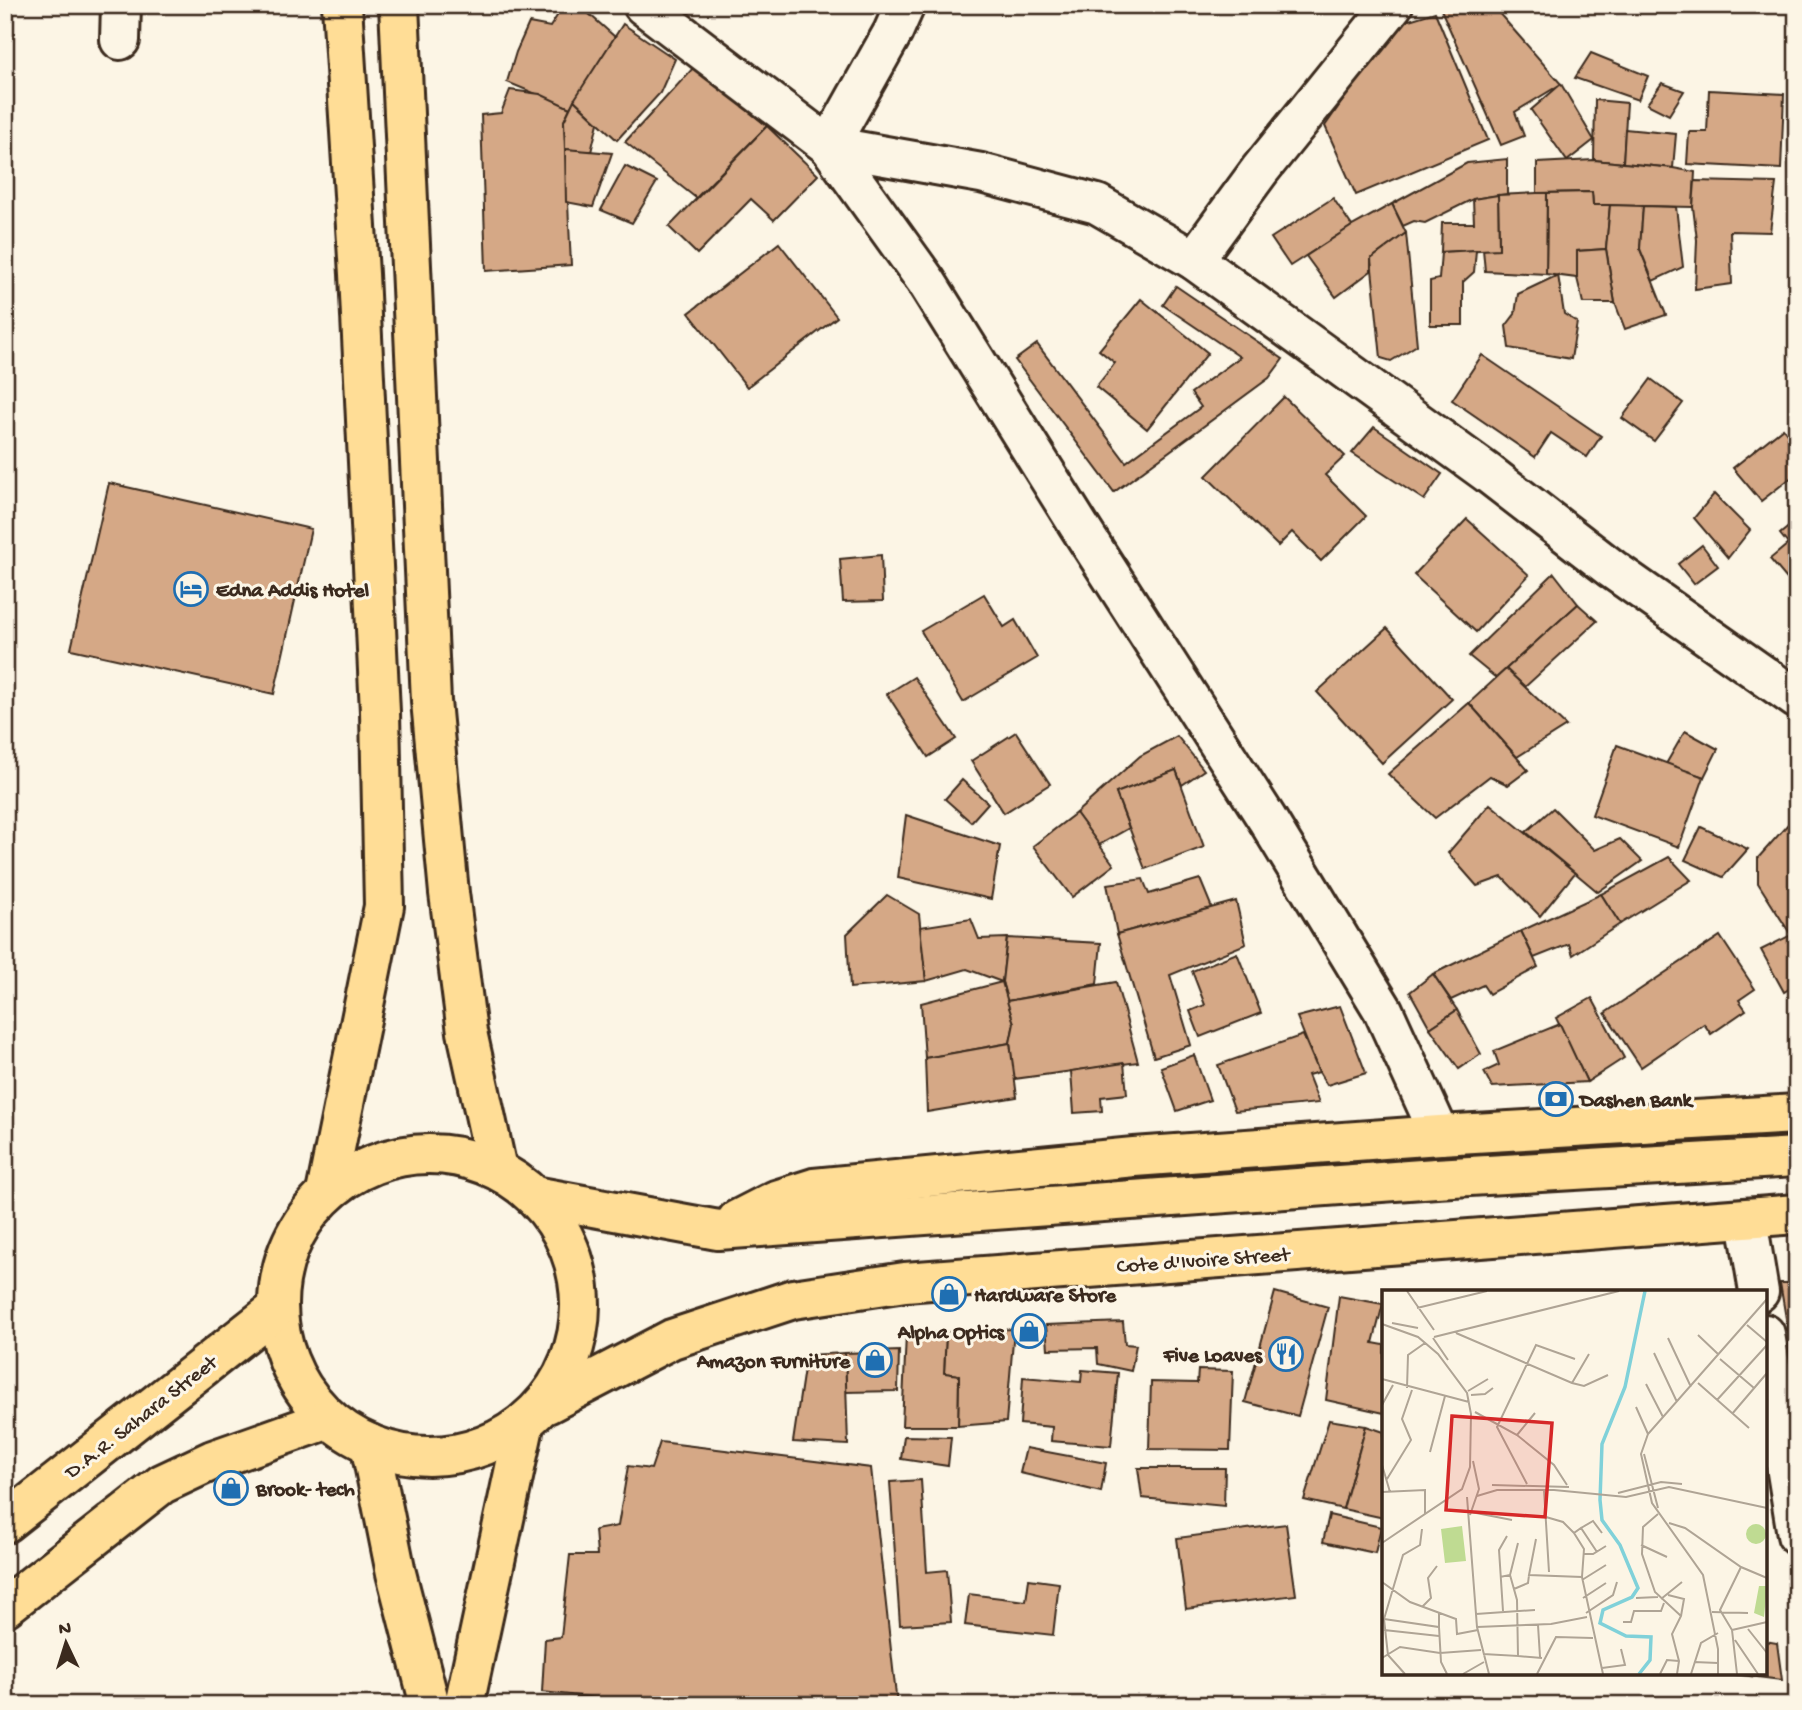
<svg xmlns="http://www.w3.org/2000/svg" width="1802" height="1710" font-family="'Gochi Hand',sans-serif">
	<rect width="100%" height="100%" fill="#fcf5e5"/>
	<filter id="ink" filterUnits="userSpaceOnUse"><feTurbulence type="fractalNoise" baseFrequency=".0143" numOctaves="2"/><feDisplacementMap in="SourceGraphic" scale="14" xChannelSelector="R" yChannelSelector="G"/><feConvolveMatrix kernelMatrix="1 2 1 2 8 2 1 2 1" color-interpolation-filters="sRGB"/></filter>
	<g filter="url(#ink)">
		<g fill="#d5a886" stroke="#3b2a1e" stroke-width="2">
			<polygon points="564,5 579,5 615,37 570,108 507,82 516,52 529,23 550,27"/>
			<polygon points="1439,5 1487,5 1498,12 1561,84 1515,112 1524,136 1501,145"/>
			<polygon points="1435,12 1488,140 1356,195 1325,126 1396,24"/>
			<polygon points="623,24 675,59 660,93 617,140 574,100"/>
			<polygon points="1591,53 1648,76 1638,100 1575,78"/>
			<polygon points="694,67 767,126 696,198 625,142"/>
			<polygon points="1662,83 1684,91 1669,115 1647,104"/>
			<polygon points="1561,84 1594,140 1567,161 1531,110"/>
			<polygon points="510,90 540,94 570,108 564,121 571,265 486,271 481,115 501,113"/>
			<polygon points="1709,90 1784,94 1781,169 1687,164 1689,132 1707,132"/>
			<polygon points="574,100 598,123 591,152 565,149 564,121"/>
			<polygon points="1595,100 1627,103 1623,163 1594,160"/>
			<polygon points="767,126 818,175 774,220 751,199 697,254 669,227"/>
			<polygon points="1625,129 1676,134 1673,168 1623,163"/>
			<polygon points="565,149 612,153 593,207 566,202"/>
			<polygon points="1507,159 1507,194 1473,199 1425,223 1414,221 1403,226 1392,204 1467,163"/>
			<polygon points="1594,160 1673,168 1695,172 1693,207 1593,205 1592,192 1537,193 1537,163"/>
			<polygon points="625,166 657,182 632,223 601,210"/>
			<polygon points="1695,181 1776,183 1770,232 1730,231 1732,284 1695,289 1697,240 1693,207"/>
			<polygon points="1592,192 1593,205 1610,205 1606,249 1577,251 1577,278 1546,274 1547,193"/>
			<polygon points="1537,193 1547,193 1546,274 1485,271 1483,249 1499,249 1498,195"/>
			<polygon points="1498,195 1499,249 1441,252 1442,223 1474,223 1473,199"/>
			<polygon points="1333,198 1352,226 1290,266 1271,238"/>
			<polygon points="1392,204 1406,233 1371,259 1371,271 1336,297 1306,256 1352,226"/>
			<polygon points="1610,205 1643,206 1640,249 1666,315 1625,329 1615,303 1606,249"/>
			<polygon points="1643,206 1676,207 1683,267 1653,281 1640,249"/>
			<polygon points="1406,233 1417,345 1391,361 1381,358 1371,259"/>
			<polygon points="779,243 837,317 747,387 689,313"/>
			<polygon points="1606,249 1615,303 1583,303 1577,278 1577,251"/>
			<polygon points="1476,250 1474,272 1463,282 1463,325 1430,325 1430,281 1439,279 1441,252"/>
			<polygon points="1558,275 1564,314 1577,322 1571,359 1509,348 1506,326 1515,314 1518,294"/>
			<polygon points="1176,286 1283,359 1269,378 1114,492 1015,360 1037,344 1126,462 1201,407 1191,393 1240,357 1163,305"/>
			<polygon points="1141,299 1208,353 1147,429 1096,387 1115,363 1099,350"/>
			<polygon points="1482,355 1601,436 1587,457 1551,433 1535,457 1452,400"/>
			<polygon points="1651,379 1683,403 1654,441 1622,418"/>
			<polygon points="1284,397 1345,456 1325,475 1366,516 1321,561 1292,532 1278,546 1206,476"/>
			<polygon points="1374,427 1442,474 1424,500 1352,453"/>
			<polygon points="1783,428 1797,445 1797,473 1761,501 1733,468"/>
			<polygon points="109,483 311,529 274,694 71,649"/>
			<polygon points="1714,494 1750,530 1728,558 1694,518"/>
			<polygon points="1467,519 1529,575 1476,632 1414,575"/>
			<polygon points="1797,520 1797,581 1792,585 1770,559 1788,544 1780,534"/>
			<polygon points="1702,545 1718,566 1694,584 1678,564"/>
			<polygon points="881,555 883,601 843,602 840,559"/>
			<polygon points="1554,573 1578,604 1496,678 1469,656"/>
			<polygon points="984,594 1004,627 1015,620 1037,658 963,702 921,631"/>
			<polygon points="1578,604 1597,621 1525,687 1506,669"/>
			<polygon points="1387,628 1452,699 1382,763 1317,692"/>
			<polygon points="1506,669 1566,726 1517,757 1469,703"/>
			<polygon points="914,677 956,739 928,757 887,694"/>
			<polygon points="1469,703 1528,770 1508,785 1490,776 1435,818 1388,774"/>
			<polygon points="1685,731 1718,749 1704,777 1666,764"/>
			<polygon points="1016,732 1050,784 1004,813 971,761"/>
			<polygon points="1177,736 1204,770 1182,785 1176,770 1116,793 1129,828 1099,845 1076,813 1140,756"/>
			<polygon points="1617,745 1704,777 1679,847 1592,815"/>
			<polygon points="1176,770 1204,847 1145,869 1116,793"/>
			<polygon points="962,780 988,803 971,822 945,799"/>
			<polygon points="1490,804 1575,873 1540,916 1502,877 1477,886 1448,853"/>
			<polygon points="1553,808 1595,850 1620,839 1642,861 1598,892 1526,832"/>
			<polygon points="1076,813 1114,865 1072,897 1033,846"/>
			<polygon points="1797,814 1797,932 1791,935 1758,883 1758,858"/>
			<polygon points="906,815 1000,846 991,899 898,878"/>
			<polygon points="1701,827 1748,849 1723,877 1685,860"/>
			<polygon points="1669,857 1691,880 1620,924 1601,894"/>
			<polygon points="1143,879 1149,894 1200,879 1212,908 1117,934 1107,884"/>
			<polygon points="1601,894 1620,924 1573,955 1569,944 1534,958 1521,931"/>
			<polygon points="887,895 919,914 926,981 850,988 847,934"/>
			<polygon points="1236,901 1246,944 1170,975 1191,1045 1154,1057 1117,934"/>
			<polygon points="971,919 979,939 1007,938 1002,982 967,969 926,981 920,927"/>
			<polygon points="1521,931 1538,967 1489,994 1483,985 1451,1000 1433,974"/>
			<polygon points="1797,932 1797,984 1784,992 1761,950"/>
			<polygon points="1720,936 1755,989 1739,1000 1746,1010 1711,1034 1704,1024 1641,1067 1605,1013"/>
			<polygon points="1007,938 1101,943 1097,984 1007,1001 1002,982"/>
			<polygon points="1237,953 1261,1013 1200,1037 1190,1011 1205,1005 1192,971"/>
			<polygon points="1433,974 1457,1010 1430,1028 1410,992"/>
			<polygon points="1002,982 1014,1023 1010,1043 925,1058 921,1003"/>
			<polygon points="1116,982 1138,1062 1014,1079 1010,1043 1014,1023 1007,1001"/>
			<polygon points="1592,998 1624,1058 1587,1082 1556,1018"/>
			<polygon points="1340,1006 1366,1073 1327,1085 1319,1072 1297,1017"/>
			<polygon points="1457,1010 1481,1054 1459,1069 1430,1028"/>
			<polygon points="1560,1024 1587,1082 1492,1087 1484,1072 1499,1065 1494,1051"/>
			<polygon points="1303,1035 1319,1072 1308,1075 1319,1103 1235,1111 1218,1065"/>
			<polygon points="1010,1043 1017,1097 927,1112 925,1058"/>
			<polygon points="1194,1055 1210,1100 1177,1111 1161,1067"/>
			<polygon points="1124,1063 1127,1094 1101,1097 1102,1111 1074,1113 1071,1071"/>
			<polygon points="1780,1283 1797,1283 1797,1372 1795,1372"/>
			<polygon points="1275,1292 1328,1307 1298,1416 1245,1402"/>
			<polygon points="1339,1296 1383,1304 1373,1343 1384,1345 1384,1413 1326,1400"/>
			<polygon points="1123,1322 1125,1344 1136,1345 1131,1371 1098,1364 1097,1348 1048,1349 1046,1325"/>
			<polygon points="1014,1329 1006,1422 958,1426 959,1375 944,1373 946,1332"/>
			<polygon points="946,1332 944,1373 959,1375 958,1426 902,1426 906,1334"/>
			<polygon points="899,1351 898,1391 846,1392 845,1353"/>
			<polygon points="845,1353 848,1445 793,1442 806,1355"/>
			<polygon points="1082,1370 1118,1373 1111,1446 1051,1441 1052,1427 1020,1424 1023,1377 1081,1382"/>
			<polygon points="1198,1370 1233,1371 1230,1450 1149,1449 1151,1382 1197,1383"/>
			<polygon points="1329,1420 1366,1426 1343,1509 1304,1500"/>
			<polygon points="1366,1426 1384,1432 1384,1518 1343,1509"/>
			<polygon points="904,1436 951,1437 948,1466 901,1459"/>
			<polygon points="660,1442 871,1468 897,1705 665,1705 542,1692 545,1639 561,1637 570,1555 597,1555 595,1530 618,1526 628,1466 651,1469"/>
			<polygon points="1026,1448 1106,1463 1101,1492 1020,1473"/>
			<polygon points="1138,1468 1225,1468 1224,1506 1142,1498"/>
			<polygon points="921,1480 927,1572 947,1570 951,1622 900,1625 890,1482"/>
			<polygon points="1329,1515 1381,1527 1375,1553 1323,1542"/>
			<polygon points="1286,1524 1296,1595 1186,1609 1177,1538"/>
			<polygon points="1029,1579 1059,1583 1053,1635 965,1625 969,1594 1026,1601"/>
			<polygon points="1765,1641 1777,1643 1782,1680 1725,1673 1765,1673"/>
		</g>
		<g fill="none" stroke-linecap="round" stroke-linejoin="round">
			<g stroke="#3b2a1e" stroke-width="44">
				<g id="minor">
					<polyline points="643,5 829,146 981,173 1097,204 1194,260 1489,474 1612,569 1797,699"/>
					<polyline points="905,5 893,32 829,146 926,281 1079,526 1267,819 1383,1010 1440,1135"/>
					<polyline points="120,40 121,5"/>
					<polyline points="1194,260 1260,170 1393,5"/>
					<polyline points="1747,1219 1759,1292"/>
					<polyline points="1765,1334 1797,1535"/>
				</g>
			</g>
			<g stroke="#3b2a1e" stroke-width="44">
				<g id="major">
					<polyline points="399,5 431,701 449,893 467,1032 497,1169"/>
					<circle cx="429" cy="1305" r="151"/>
					<polyline points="326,1193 384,906 380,712 359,274 342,5"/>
					<polyline points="534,1196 718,1230 1436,1178 1797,1157"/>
					<polyline points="737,1220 776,1200 814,1188 1134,1157 1440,1135 1797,1114"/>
					<polyline points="547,1404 672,1339 793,1299 905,1282 1797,1214"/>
					<polyline points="370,1444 396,1573 430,1705"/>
					<polyline points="5,1523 274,1311"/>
					<polyline points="5,1607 162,1484 213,1460 329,1419"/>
					<polyline points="464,1705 523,1431"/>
				</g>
			</g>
			<use href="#minor" stroke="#fcf5e5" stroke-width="38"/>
			<use href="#major" stroke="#ffdd96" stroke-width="38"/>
		</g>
	</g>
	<defs>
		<g id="hotel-ring" transform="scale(1.75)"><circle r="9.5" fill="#fcf5e5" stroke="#1f6fb2" stroke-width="1.5"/><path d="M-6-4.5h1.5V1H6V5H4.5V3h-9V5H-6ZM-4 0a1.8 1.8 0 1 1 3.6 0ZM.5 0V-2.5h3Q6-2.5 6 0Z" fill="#1f6fb2"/></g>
		<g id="bank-ring" transform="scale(1.75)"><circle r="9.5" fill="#fcf5e5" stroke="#1f6fb2" stroke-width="1.5"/><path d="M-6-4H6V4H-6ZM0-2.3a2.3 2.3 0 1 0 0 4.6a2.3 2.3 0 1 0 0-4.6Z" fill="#1f6fb2"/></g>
		<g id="shop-ring" transform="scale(1.75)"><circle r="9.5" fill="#fcf5e5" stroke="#1f6fb2" stroke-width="1.5"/><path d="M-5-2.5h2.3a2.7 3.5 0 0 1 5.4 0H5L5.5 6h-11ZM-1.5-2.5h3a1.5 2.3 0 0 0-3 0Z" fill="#1f6fb2"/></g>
		<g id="restaurant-ring" transform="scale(1.75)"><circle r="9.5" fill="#fcf5e5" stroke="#1f6fb2" stroke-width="1.5"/><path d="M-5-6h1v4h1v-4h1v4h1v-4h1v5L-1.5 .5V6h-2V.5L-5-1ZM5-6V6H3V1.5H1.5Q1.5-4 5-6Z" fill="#1f6fb2"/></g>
	</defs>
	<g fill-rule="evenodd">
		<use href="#hotel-ring" x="191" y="589"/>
		<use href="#bank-ring" x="1556" y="1099"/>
		<use href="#shop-ring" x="949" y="1294"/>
		<use href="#shop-ring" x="1029" y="1331"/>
		<use href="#restaurant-ring" x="1286" y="1354"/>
		<use href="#shop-ring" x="875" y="1360"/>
		<use href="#shop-ring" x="231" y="1488"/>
	</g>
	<g text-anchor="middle" stroke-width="6" stroke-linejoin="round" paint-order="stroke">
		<g font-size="21" font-weight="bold" fill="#3b2a1e" stroke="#fcf5e5" text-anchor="start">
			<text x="216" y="596">Edna Addis Hotel</text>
			<text x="1580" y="1106">Dashen Bank</text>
			<text x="974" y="1301">Hardware Store</text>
			<text x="1004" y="1338" text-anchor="end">Alpha Optics</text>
			<text x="1262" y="1361" text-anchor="end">Five Loaves</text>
			<text x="850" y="1367" text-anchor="end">Amazon Furniture</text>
			<text x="256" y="1495">Brook- tech</text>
		</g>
		<g font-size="21" fill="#3b2a1e" stroke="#fcf5e5">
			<text transform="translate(1203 1259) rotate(-4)" y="7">Cote d'Ivoire Street</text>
			<text transform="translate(140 1416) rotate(-38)" y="7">D.A.R. Sahara Street</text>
		</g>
	</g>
	<g transform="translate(1382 1290)">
		<rect width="385" height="385" fill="#fcf5e5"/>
		<path d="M364 244a10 10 0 1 1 20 0a10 10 0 1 1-20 0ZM80,236L84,271L63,273L59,239ZM377,296H385L382,327L372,323Z" fill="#bfdb92"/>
		<path fill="none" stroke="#80d1d9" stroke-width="3.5" d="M257,384L268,370L269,347L244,346L218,333L221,320L250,307L256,298L238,255L220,230L218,210L220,154L243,97L263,1"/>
		<path fill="none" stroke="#afa495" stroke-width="2" d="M25,1L52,40M35,18L105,1M10,33L36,38M0,34L36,47L56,64L85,103L89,124L88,177L80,199L0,253M365,35L385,52M74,43L190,93L202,96L226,85M316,45L336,64M52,47L237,1M51,48L66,70M286,48L309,97M272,63L295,112M338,69L372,98M0,89L87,112M190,93L207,64M316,93L367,138M264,94L281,127M25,98L26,65L43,53M86,101L106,89M89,105L103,104L111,98M335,110L385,55M0,115L11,95M254,117L266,144M93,122L135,145L172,175L185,195M350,124L385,83M135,145L153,123M48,162L63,106M262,164L276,218M0,175L8,202M5,189L29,150L20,129L30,100M145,194L115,137L154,55L193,69M110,195L187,197M162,200L167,282M0,202L43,200V224M236,203L279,192L300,194M95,206L115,200H172L244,207L287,197L385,218M85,207L95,337L107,384M89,222L130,230M276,224L261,237L260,264L273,302L299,326L290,344L297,371L295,384M88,225L97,199L91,171M164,227L181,232L192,243M287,233L303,238L359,277L385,288M199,238L211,231L220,243M154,249L147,285L200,287L221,384M259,255L285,267M202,264H211L224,256M118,287L128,285L136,253M200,287L202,259L192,243L199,238L215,262M200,290L224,275M0,292L28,312L74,329L75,344L96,340M132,299L146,293L147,285M286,305L302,309L299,326M201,308L224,293M254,308L276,307M279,309L300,292M41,316L49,308L46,288L55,276M121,321L117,260L125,246M330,322L366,323M204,323L231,305L235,292M94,324L153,320M2,329L57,337V323M241,332H249L252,321H279L282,313M156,335L158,367M57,337L59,372L65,384M95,337L169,334L205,327M366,339L385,363M2,340L57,346M350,340L385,332M353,350L376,384M101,364L136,366L135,310L128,285M136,366L160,368M0,368L18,357L58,363L99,360M312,372L336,373M220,378L243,375L239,359M23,384L6,365L2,329L21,265L38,255L40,239M81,384L102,372M155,384L174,347L211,348M278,384L285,370L297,371M309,384L319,353L336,343M336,384V359L321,285L270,213L259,164L266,144L385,9M355,384L350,340L338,320L359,277"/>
		<path fill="#d62828" fill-opacity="0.15" stroke="#d62828" stroke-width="3.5" d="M70,126L170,133L163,227L64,220Z"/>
		<rect width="385" height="385" fill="none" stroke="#3b2a1e" stroke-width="3.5"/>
	</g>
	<rect width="1802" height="1710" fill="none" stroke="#fcf5e5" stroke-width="28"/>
	<rect x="14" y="14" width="1774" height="1682" fill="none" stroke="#3b2a1e" stroke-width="2.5" filter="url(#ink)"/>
	<g transform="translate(66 1643) rotate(356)" stroke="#fcf5e5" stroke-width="5" paint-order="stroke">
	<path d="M0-5L12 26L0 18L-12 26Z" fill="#3b2a1e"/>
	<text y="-10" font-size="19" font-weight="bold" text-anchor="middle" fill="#3b2a1e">N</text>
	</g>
</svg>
